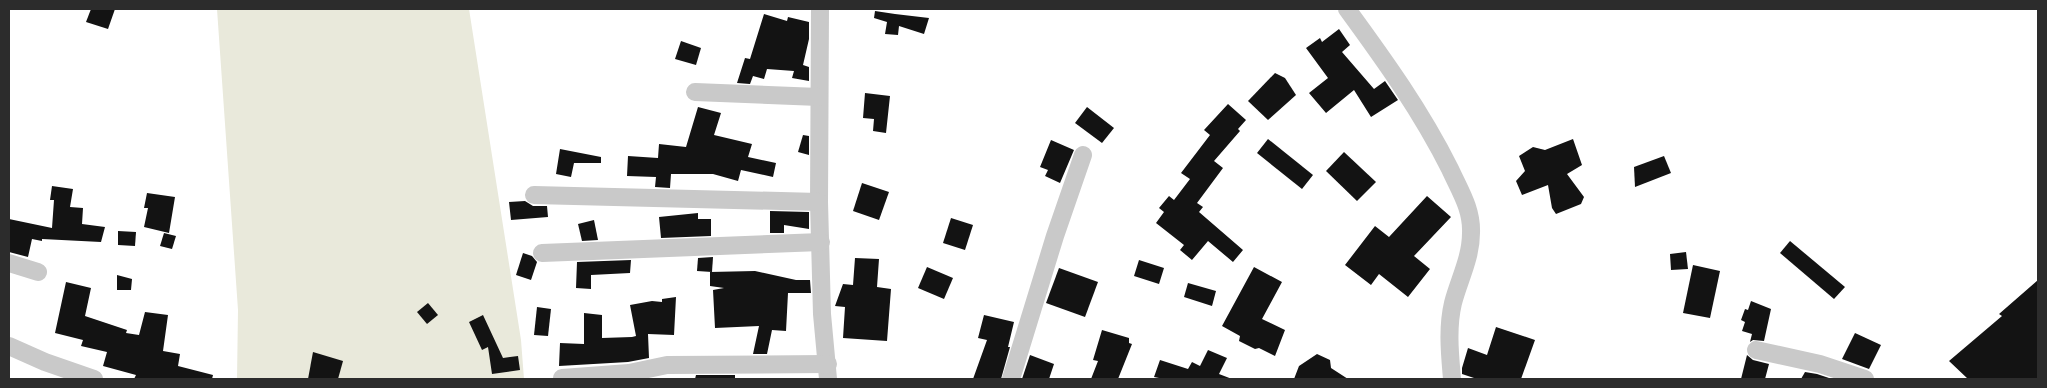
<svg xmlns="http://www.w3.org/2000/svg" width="2047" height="388" font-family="Overpass,sans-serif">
	<rect width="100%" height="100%" fill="#fff"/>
	<polygon fill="#e9e9db" points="217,9 469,9 521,340 524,379 237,379 238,310"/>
	<g fill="#131313">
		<polygon points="91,9 115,9 108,29 86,22"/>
		<polygon points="875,11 895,14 929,18 924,34 899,26 898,35 885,34 887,22 874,18"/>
		<polygon points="764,14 787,21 788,17 809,22 809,39 803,65 809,67 809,81 792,78 794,71 767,69 764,79 753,76 750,84 737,83 745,58 750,59"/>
		<polygon points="1339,29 1350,45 1342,52 1374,89 1385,81 1398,100 1371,117 1354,90 1326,113 1309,93 1328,78 1306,48 1320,38 1322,42"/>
		<polygon points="681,41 701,48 696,65 675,59"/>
		<polygon points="1275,73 1285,78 1296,95 1268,120 1248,101"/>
		<polygon points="865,93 890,96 886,133 873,131 874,119 863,118"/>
		<polygon points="1228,104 1246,120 1238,129 1240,131 1214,161 1223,168 1197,203 1203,207 1199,212 1243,250 1233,262 1208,241 1192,260 1180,250 1184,245 1156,223 1164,212 1159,208 1169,196 1174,200 1190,179 1181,173 1210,135 1204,130"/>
		<polygon points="698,107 721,113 714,135 752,144 748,157 776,163 773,177 741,170 738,181 713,174 671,174 670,188 655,187 656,177 627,176 628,156 658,158 659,144 686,147"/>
		<polygon points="1087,107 1114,128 1102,143 1075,123"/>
		<polygon points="803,135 809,136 809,155 798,152"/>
		<polygon points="1268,139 1313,175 1302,189 1257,153"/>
		<polygon points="1573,139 1582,165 1567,174 1584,197 1581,204 1556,214 1552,208 1548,185 1522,195 1516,181 1525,171 1519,156 1533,147 1545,150"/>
		<polygon points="1051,140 1074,150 1060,183 1045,176 1048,170 1040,167"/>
		<polygon points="560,149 601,157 601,163 574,163 571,177 556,174"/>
		<polygon points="1344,152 1376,182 1357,201 1326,171"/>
		<polygon points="1664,156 1671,173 1635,187 1634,167"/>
		<polygon points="862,183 889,192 879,220 853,211"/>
		<polygon points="52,186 73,189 70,207 83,208 82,224 105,227 101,242 42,239 42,241 32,239 28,257 9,252 9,219 52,228 54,200 50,200"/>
		<polygon points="147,193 175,197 169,233 144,227 148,208 144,208"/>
		<polygon points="1427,196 1451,217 1414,256 1430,269 1408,297 1379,274 1371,285 1345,265 1375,226 1389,237"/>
		<polygon points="525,201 533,206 547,206 548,217 511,220 509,202"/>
		<polygon points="770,211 809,212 809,229 784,225 784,233 770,233"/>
		<polygon points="698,213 698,219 711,219 711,236 661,238 659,217"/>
		<polygon points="951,218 973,225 965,250 943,243"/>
		<polygon points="594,220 598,240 582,241 578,224"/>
		<polygon points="118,231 136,232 135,246 118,245"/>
		<polygon points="164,233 176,236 172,249 160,246"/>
		<polygon points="1790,241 1845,287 1834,299 1780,253"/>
		<polygon points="1686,252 1688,269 1671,270 1670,254"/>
		<polygon points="523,253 532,256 537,262 531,280 516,275"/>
		<polygon points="713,257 712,272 697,271 698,258"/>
		<polygon points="855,258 879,259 877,287 891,289 887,341 843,338 845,307 835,306 843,284 853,285"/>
		<polygon points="631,260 630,273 591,275 591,289 576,288 577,262"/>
		<polygon points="1139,260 1164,268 1159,284 1134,276"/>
		<polygon points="1693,265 1720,271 1710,318 1683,313"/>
		<polygon points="927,267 953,278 944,299 918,288"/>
		<polygon points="1254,267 1282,282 1262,319 1285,330 1275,356 1259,348 1255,349 1239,341 1240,336 1222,326"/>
		<polygon points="1059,268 1098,282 1085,317 1046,303"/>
		<polygon points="755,271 796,280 810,280 811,293 788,293 786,331 772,330 767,354 753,354 759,326 715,328 713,290 724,288 710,286 710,272"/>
		<polygon points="117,275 132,279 131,290 117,290"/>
		<polygon points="2038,280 2038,379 1968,379 1949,361 2002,316 1999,314"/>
		<polygon points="66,282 91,288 85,316 127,330 126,333 139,335 145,312 168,315 163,351 180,354 178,366 213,375 212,379 134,379 136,375 103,366 107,352 81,346 83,340 55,333"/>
		<polygon points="1188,283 1216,291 1212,306 1184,297"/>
		<polygon points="676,297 674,335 648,334 649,358 628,362 559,366 560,343 584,344 584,313 602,315 602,338 632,337 636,336 630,305 652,301 662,302 662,299"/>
		<polygon points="1751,301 1771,309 1764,341 1753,340 1750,342 1752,334 1742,331 1745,322 1741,320 1745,309 1748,310"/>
		<polygon points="428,303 438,315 427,324 417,312"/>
		<polygon points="537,307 551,309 548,336 534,335"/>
		<polygon points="483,315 503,358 518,356 520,370 492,374 488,347 482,350 469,322"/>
		<polygon points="984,315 1014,322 1008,347 1010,347 1001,379 973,379 987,340 978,338"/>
		<polygon points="1496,327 1535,340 1521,379 1477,379 1462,374 1462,368 1468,348 1487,355"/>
		<polygon points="1102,330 1129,338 1129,343 1132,344 1118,379 1091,379 1098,361 1093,360"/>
		<polygon points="1855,333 1881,345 1869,369 1842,359"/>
		<polygon points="1208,350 1227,358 1219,374 1232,379 1164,379 1154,377 1160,360 1188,369 1192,362 1200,366"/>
		<polygon points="313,352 343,361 338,379 308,379"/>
		<polygon points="1317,354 1330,360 1331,368 1348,379 1294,379 1299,366"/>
		<polygon points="1030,355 1054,364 1049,379 1022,379"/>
		<polygon points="1747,355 1753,360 1769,364 1765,379 1741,379"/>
		<polygon points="1805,372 1817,374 1832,379 1801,379"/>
		<polygon points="696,375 735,375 735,379 695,379"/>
	</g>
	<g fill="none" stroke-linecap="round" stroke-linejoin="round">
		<g stroke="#c9c9c9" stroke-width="18">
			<polyline points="820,9 819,202 822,314 828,379"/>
			<path d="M1347,9C1385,61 1421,111 1450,169C1460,191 1472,209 1471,233C1471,258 1459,280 1453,303C1447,328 1450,355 1452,379"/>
			<polyline points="695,92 819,97"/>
			<polyline points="534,195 819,202"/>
			<polyline points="542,253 821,242"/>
			<polyline points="9,263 38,272"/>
			<polyline points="9,346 45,362 94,379"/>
			<polyline points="1756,350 1820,364 1865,379"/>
			<polyline points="562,378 629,373 667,365 828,364"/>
			<polyline points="1011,379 1055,236 1083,155"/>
		</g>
	</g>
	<rect width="2047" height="388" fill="none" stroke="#2c2c2c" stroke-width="20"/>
</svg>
